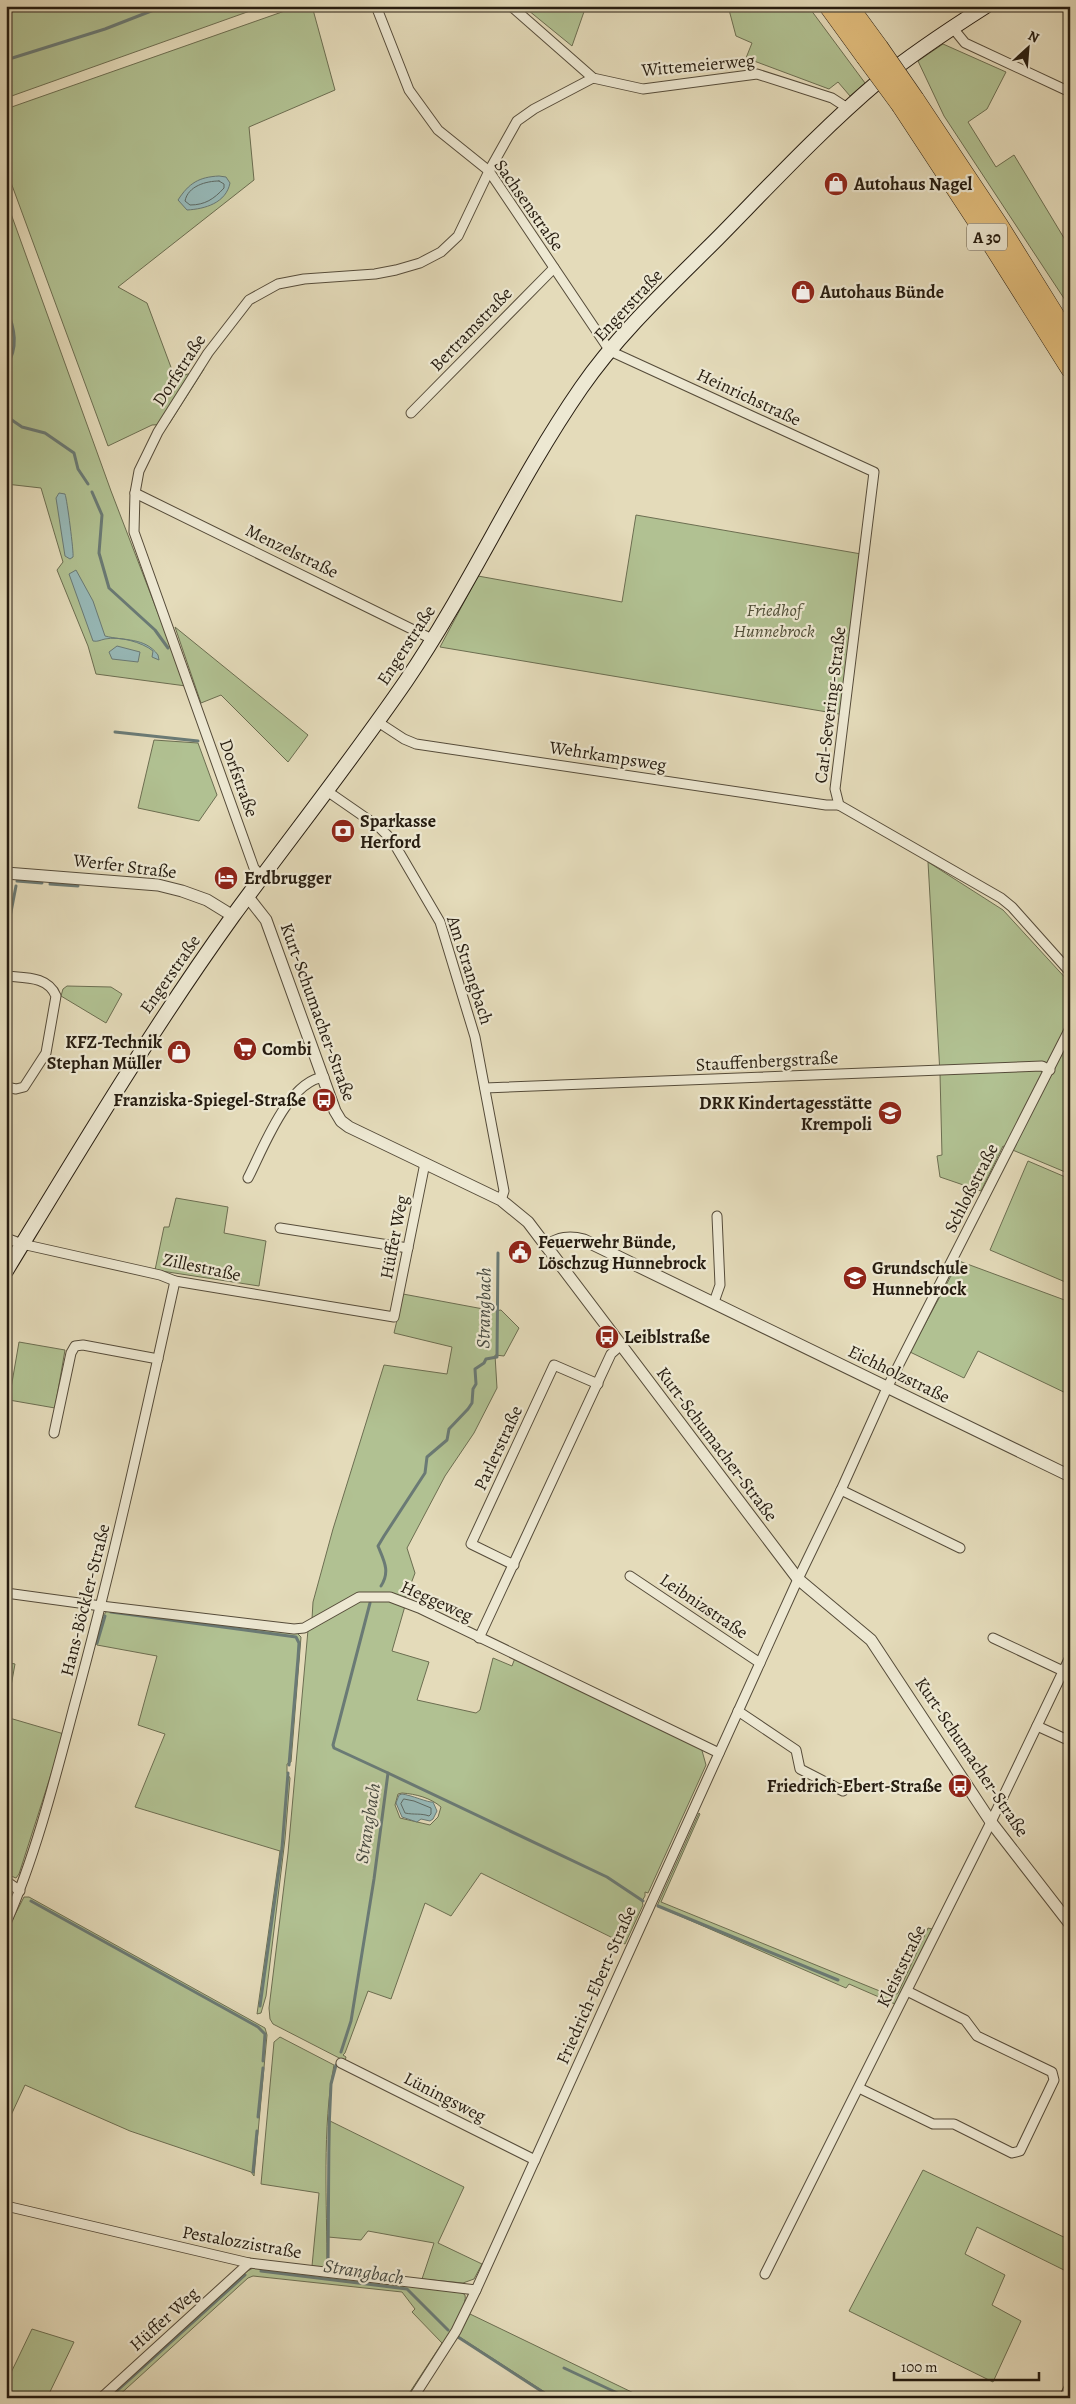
<svg xmlns="http://www.w3.org/2000/svg" width="1076" height="2404" font-family="Alegreya,serif">
	<rect width="100%" height="100%" fill="#e4dbba"/>
	<filter id="stains"><feTurbulence type="fractalNoise" baseFrequency=".004" numOctaves="4"/><feColorMatrix values="0 0 0 0 .2 0 0 0 0 .09 0 0 0 0 .02 0 0 0 .5 -.17"/></filter>
	<radialGradient id="worn" r=".72"><stop offset=".6" stop-color="#630" stop-opacity="0"/><stop offset="1" stop-color="#630" stop-opacity=".3"/></radialGradient>
	<g fill="#b1c192" stroke="#6c6e51" fill-rule="evenodd">
		<polygon points="6,6 264,6 6,98"/>
		<polygon points="299,6 312,6 335,90 249,127 254,180 118,287 147,303 175,378 204,369 169,424 152,425 108,446 6,169 6,109"/>
		<polygon points="523,6 586,6 572,46"/>
		<polygon points="728,6 808,6 865,83 850,96 838,82 829,89 746,58 752,43 736,36"/>
		<polygon points="943,44 1006,72 987,109 968,122 996,167 1014,155 1070,248 1070,310 1069,306 944,116 918,61"/>
		<polygon points="6,200 111,491 186,686 96,674 88,646 57,570 63,562 41,488 6,484"/>
		<polygon points="636,515 867,555 845,715 440,647 478,576 622,602"/>
		<polygon points="175,627 308,735 288,762 221,695 201,703"/>
		<polygon points="154,740 198,743 217,795 199,821 138,808"/>
		<polygon points="928,862 1003,910 1070,983 1070,1174 1003,1146 981,1191 940,1177 937,1156 942,1155 940,1074"/>
		<polygon points="67,986 111,987 122,994 106,1023 61,996 63,989"/>
		<polygon points="1028,1161 1070,1179 1070,1284 990,1250"/>
		<polygon points="176,1198 228,1207 224,1233 266,1241 259,1286 155,1270 164,1227 169,1227"/>
		<polygon points="959,1261 1070,1302 1070,1395 978,1351 964,1378 910,1352"/>
		<polygon points="403,1294 494,1311 501,1310 519,1328 504,1356 495,1355 497,1388 474,1433 445,1476 407,1548 415,1573 406,1597 372,1593 358,1594 312,1619 313,1602 333,1529 384,1365 447,1374 452,1347 394,1333"/>
		<polygon points="19,1342 65,1350 55,1408 9,1400"/>
		<path d="M378,1597L405,1606L392,1651L429,1662L417,1700L476,1713L480,1710L493,1658L512,1666L515,1658L701,1747L706,1765L648,1893L645,1892V1896L642,1901L643,1905L625,1944L481,1873L451,1916L425,1903L391,1999L368,1991L345,2053L343,2055L346,2057L345,2061L273,2024L270,2019L269,2008L288,1853L308,1630L355,1602ZM402,1793C416,1794 431,1798 441,1807L438,1817L430,1825L400,1818L395,1805L398,1794Z"/>
		<polygon points="107,1611 297,1633 301,1637 291,1762 287,1764 287,1773 290,1778 285,1839 266,1996 261,2013 257,2014 280,1851 135,1807 165,1734 138,1725 157,1656 97,1645 96,1642 102,1617"/>
		<polygon points="6,1662 15,1664 6,1714"/>
		<polygon points="6,1717 64,1734 19,1874 16,1878 6,1874"/>
		<polygon points="699,1813 700,1814 661,1902 892,1996 898,1993 928,1928 932,1929 895,2004 849,1984 846,1988 657,1906"/>
		<polygon points="24,1897 29,1897 265,2028 267,2035 254,2176 251,2172 130,2131 25,2085 6,2126 6,1932"/>
		<path d="M280,2037L334,2065C322,2126 327,2205 327,2268L312,2266L319,2193L261,2184L274,2042Z"/>
		<polygon points="330,2121 464,2187 438,2243 482,2264 474,2279 463,2283 422,2279 434,2243 368,2231 361,2240 328,2237"/>
		<polygon points="923,2170 1070,2240 1070,2273 977,2227 965,2254 1005,2275 992,2305 1021,2321 993,2382 849,2311"/>
		<path d="M253,2268L460,2291L465,2295C470,2309 419,2382 409,2398H406L442,2343L412,2312L415,2309L402,2292L253,2276L248,2278L116,2398H106L244,2273Z"/>
		<polygon points="470,2314 644,2398 554,2398 458,2336"/>
		<polygon points="32,2329 74,2342 47,2398 6,2398 6,2383"/>
	</g>
	<g fill="#97b9b8" stroke="#6a7a75">
		<path d="M219,176L226,177L230,183C226,203 205,209 187,210L178,200C189,183 199,177 219,176Z"/>
		<path d="M59,493L65,494C67,499 74,553 73,557L70,559L65,556L56,498Z"/>
		<path d="M76,570L93,601L105,636C124,641 145,637 158,655L159,660L152,657L153,651C142,642 119,636 105,639C100,640 98,642 93,641L69,574Z"/>
		<polygon points="117,646 140,652 138,662 112,659 109,652"/>
		<path d="M402,1794C411,1795 429,1803 433,1802L437,1811L433,1819L430,1821L421,1819L417,1822L402,1817L396,1803L399,1795Z"/>
	</g>
	<g fill="none" stroke-linecap="round" stroke-linejoin="round">
		<g stroke="#5e6a64" stroke-width="1">
			<path d="M219,181L224,184V188C214,199 205,205 190,205L185,201C188,186 206,181 219,181Z"/>
			<path d="M404,1799L414,1801L431,1808V1814L429,1816C421,1813 414,1815 405,1813L401,1804Z"/>
		</g>
		<g stroke="#6a7a75" stroke-width="3">
			<polyline points="6,60 105,29 164,6"/>
			<path d="M6,308C15,328 19,348 6,367"/>
			<polyline points="6,416 22,427 45,433 74,453 78,469 88,484"/>
			<polyline points="92,492 102,515 99,553 109,588 155,630 168,648"/>
			<polyline points="115,732 198,741"/>
			<polyline points="17,881 42,883"/>
			<polyline points="50,884 78,886"/>
			<polyline points="6,938 16,886"/>
			<path d="M381,1586C391,1571 383,1559 378,1546L384,1536L425,1473L427,1457L447,1440L449,1429L468,1409L472,1403L473,1389L476,1384L475,1369L484,1363L486,1359L497,1357L498,1253"/>
			<polyline points="111,1612 296,1637 299,1643 298,1658 289,1765"/>
			<polyline points="97,1643 105,1616"/>
			<polyline points="388,1773 607,1877 643,1901"/>
			<polyline points="31,1901 258,2027 265,2034 263,2061"/>
			<polyline points="658,1906 838,1980"/>
			<polyline points="260,2006 282,1848 288,1773"/>
			<polyline points="341,2052 351,2021 374,1879 388,1773 334,1748 333,1745 370,1603"/>
			<polyline points="258,2117 263,2068"/>
			<polyline points="253,2172 257,2131"/>
			<polyline points="328,2267 329,2129 331,2084 336,2065"/>
			<polyline points="261,2271 407,2289 448,2330"/>
			<polyline points="458,2337 552,2398"/>
			<polyline points="564,2368 628,2398"/>
			<polyline points="109,2398 245,2275"/>
		</g>
		<g stroke="#564c3a" stroke-width="11">
			<g id="minor">
				<polyline points="376,6 409,90 438,130 489,171 610,351 874,472 835,789 839,805 1001,898 1012,907 1070,972"/>
				<polyline points="511,6 593,78 643,89 757,74 832,98 849,109"/>
				<polyline points="952,27 965,43 1070,92"/>
				<polyline points="411,413 554,268"/>
				<polyline points="135,493 434,640"/>
				<polyline points="378,722 404,739 416,744 826,805 839,805"/>
				<polyline points="327,791 379,827 392,840 440,922 475,1037 504,1191 501,1200"/>
				<polyline points="263,878 254,868 134,532 135,493 139,471 158,432 208,353 249,300 278,284 304,279 375,274 396,270 420,263 441,252 458,236 489,171 517,121 534,109 593,78"/>
				<path d="M6,976C25,978 48,976 56,996L46,1053L24,1087L16,1089L6,1087"/>
				<polyline points="485,1088 1042,1066 1050,1070"/>
				<path d="M248,1178C263,1149 288,1081 324,1077"/>
				<polyline points="280,1228 408,1248"/>
				<polyline points="6,1238 22,1244 160,1275 175,1281 394,1317 425,1163"/>
				<polyline points="714,1302 720,1285 717,1216"/>
				<polyline points="54,1433 71,1353 75,1346 83,1345 158,1359"/>
				<polyline points="841,1490 960,1548"/>
				<polyline points="514,1565 471,1544 554,1365 598,1384"/>
				<polyline points="630,1576 760,1663"/>
				<polyline points="6,1593 101,1606 294,1629 304,1628 359,1597 390,1597 419,1608 719,1753"/>
				<polyline points="479,1638 611,1354 620,1346"/>
				<polyline points="993,1638 1063,1671"/>
				<polyline points="738,1711 796,1750 800,1769 843,1791"/>
				<polyline points="1037,1726 1070,1741"/>
				<polyline points="6,1881 20,1891"/>
				<path d="M6,1923C36,1855 56,1775 75,1703C113,1563 144,1422 175,1281"/>
				<polyline points="341,2063 535,2160"/>
				<polyline points="859,2088 933,2124 954,2124 1012,2153 1020,2151 1054,2080 1052,2072 977,2036 965,2020 907,1991"/>
				<polyline points="6,2206 249,2263 476,2290"/>
				<polyline points="765,2274 991,1822 1070,1657"/>
				<polyline points="101,2398 249,2263"/>
				<polyline points="413,2398 456,2331 476,2290 798,1579 841,1490 887,1388 1070,1028"/>
			</g>
		</g>
		<g stroke="#564c3a" stroke-width="13">
			<g id="tertiary">
				<polyline points="6,873 158,885 182,891 207,900 233,916"/>
				<polyline points="248,897 266,920 335,1111 341,1121 349,1127 501,1200 528,1222 798,1579 871,1640 991,1822 1070,1924"/>
				<path d="M546,1246C559,1238 569,1236 584,1240L1070,1476"/>
				<polyline points="1065,2398 1070,2388"/>
			</g>
		</g>
		<g stroke="#261c10" stroke-width="16">
			<path id="secondary" d="M6,1271C79,1151 151,1030 233,916C291,837 351,761 406,681C470,587 516,482 581,388C619,333 670,286 717,239C770,185 822,129 880,80C913,53 950,29 986,6"/>
		</g>
		<g stroke="#261c10" stroke-width="19">
			<g id="motorway">
				<polyline points="828,6 865,57"/>
				<polyline points="849,6 879,47"/>
				<polyline points="915,99 999,225 1070,339"/>
				<polyline points="901,106 985,234 1070,369"/>
			</g>
		</g>
		<use href="#minor" stroke="#ede8d2" stroke-width="9"/>
		<use href="#tertiary" stroke="#ede8d2" stroke-width="11"/>
		<use href="#secondary" stroke="#ede8d2" stroke-width="14"/>
		<use href="#motorway" stroke="#e2be7d" stroke-width="18"/>
		<g stroke="#261c10" stroke-width="19" stroke-linecap="butt">
			<g id="motorway-bridge">
				<polyline points="879,47 915,99"/>
				<polyline points="865,57 901,106"/>
			</g>
		</g>
		<use href="#motorway-bridge" stroke="#e2be7d" stroke-width="18"/>
	</g>
	<defs>
		<g id="shop-disc" transform="scale(1.25)"><circle r="9.5" fill="#8f2418" stroke="#ede8d2"/><path d="M-5-2.5h2.3a2.7 3.5 0 0 1 5.4 0H5L5.5 6h-11ZM-1.5-2.5h3a1.5 2.3 0 0 0-3 0Z" fill="#fff"/></g>
		<g id="bank-disc" transform="scale(1.25)"><circle r="9.5" fill="#8f2418" stroke="#ede8d2"/><path d="M-6-4H6V4H-6ZM0-2.3a2.3 2.3 0 1 0 0 4.6a2.3 2.3 0 1 0 0-4.6Z" fill="#fff"/></g>
		<g id="hotel-disc" transform="scale(1.25)"><circle r="9.5" fill="#8f2418" stroke="#ede8d2"/><path d="M-6-4.5h1.5V1H6V5H4.5V3h-9V5H-6ZM-4 0a1.8 1.8 0 1 1 3.6 0ZM.5 0V-2.5h3Q6-2.5 6 0Z" fill="#fff"/></g>
		<g id="supermarket-disc" transform="scale(1.25)"><circle r="9.5" fill="#8f2418" stroke="#ede8d2"/><path d="M-6-5.5h2.5l.6 2H6L4.5 2H-2.5L-4.4-4H-6ZM-1.5 3.2a1.3 1.3 0 1 0 .1 0ZM3 3.2a1.3 1.3 0 1 0 .1 0Z" fill="#fff"/></g>
		<g id="bus-disc" transform="scale(1.25)"><circle r="9.5" fill="#8f2418" stroke="#ede8d2"/><path d="M-5-6H5V4H4V6H2V4H-2V6H-4V4H-5ZM-3.5-4V0h7V-4ZM-3.5 1.2v1.5H-2V1.2ZM2 1.2v1.5H3.5V1.2Z" fill="#fff"/></g>
		<g id="school-disc" transform="scale(1.25)"><circle r="9.5" fill="#8f2418" stroke="#ede8d2"/><path d="M0-5L7-2L0 1L-7-2ZM-4 1L0 2.5L4 1V4Q0 6-4 4Z" fill="#fff"/></g>
		<g id="civic-disc" transform="scale(1.25)"><circle r="9.5" fill="#8f2418" stroke="#ede8d2"/><path d="M-.6-6.5H3V-4.5H.6V-3L4-1V1h2V6H-6V1h2V-1L-.6-3ZM-1.2 2.5V6h2.4V2.5Z" fill="#fff"/></g>
	</defs>
	<g fill-rule="evenodd">
		<use href="#shop-disc" x="836" y="184"/>
		<use href="#shop-disc" x="803" y="292"/>
		<use href="#bank-disc" x="343" y="831"/>
		<use href="#hotel-disc" x="226" y="878"/>
		<use href="#supermarket-disc" x="245" y="1049"/>
		<use href="#shop-disc" x="179" y="1052"/>
		<use href="#bus-disc" x="324" y="1100"/>
		<use href="#school-disc" x="890" y="1113"/>
		<use href="#civic-disc" x="520" y="1252"/>
		<use href="#school-disc" x="855" y="1278"/>
		<use href="#bus-disc" x="607" y="1337"/>
		<use href="#bus-disc" x="960" y="1786"/>
	</g>
	<g text-anchor="middle" stroke-width="4.5" stroke-linejoin="round" paint-order="stroke">
		<rect fill="#ede8d2" stroke="#62594a" stroke-width="1" x="967" y="223.5" width="40" height="27" rx="4"/>
		<g font-size="16" font-weight="bold" fill="#261c10">
			<text x="987" y="243">A 30</text>
		</g>
		<g font-size="18" fill="#261c10" stroke="#ede8d2">
			<text transform="translate(698 65) rotate(-5)" y="6">Wittemeierweg</text>
			<text transform="translate(529 205) rotate(55)" y="6">Sachsenstraße</text>
			<text transform="translate(628 305) rotate(-47)" y="6">Engerstraße</text>
			<text transform="translate(471 329) rotate(-46)" y="6">Bertramstraße</text>
			<text transform="translate(179 370) rotate(-57)" y="6">Dorfstraße</text>
			<text transform="translate(749 397) rotate(25)" y="6">Heinrichstraße</text>
			<text transform="translate(292 551) rotate(26)" y="6">Menzelstraße</text>
			<text transform="translate(406 645) rotate(-57)" y="6">Engerstraße</text>
			<text transform="translate(830 705) rotate(-83)" y="6">Carl-Severing-Straße</text>
			<text transform="translate(608 756) rotate(9)" y="6">Wehrkampsweg</text>
			<text transform="translate(239 778) rotate(70)" y="6">Dorfstraße</text>
			<text transform="translate(125 866) rotate(7)" y="6">Werfer Straße</text>
			<text transform="translate(470 970) rotate(72)" y="6">Am Strangbach</text>
			<text transform="translate(170 974) rotate(-55)" y="6">Engerstraße</text>
			<text transform="translate(318 1012) rotate(70)" y="6">Kurt-Schumacher-Straße</text>
			<text transform="translate(767 1061) rotate(-3)" y="6">Stauffenbergstraße</text>
			<text transform="translate(971 1188) rotate(-63)" y="6">Schloßstraße</text>
			<text transform="translate(394 1237) rotate(-79)" y="6">Hüffer Weg</text>
			<text transform="translate(202 1267) rotate(12)" y="6">Zillestraße</text>
			<text transform="translate(899 1374) rotate(26)" y="6">Eichholzstraße</text>
			<text transform="translate(717 1444) rotate(53)" y="6">Kurt-Schumacher-Straße</text>
			<text transform="translate(498 1448) rotate(-65)" y="6">Parlerstraße</text>
			<text transform="translate(85 1600) rotate(-76)" y="6">Hans-Böckler-Straße</text>
			<text transform="translate(437 1601) rotate(24)" y="6">Heggeweg</text>
			<text transform="translate(704 1606) rotate(34)" y="6">Leibnizstraße</text>
			<text transform="translate(972 1757) rotate(56)" y="6">Kurt-Schumacher-Straße</text>
			<text transform="translate(901 1966) rotate(-64)" y="6">Kleiststraße</text>
			<text transform="translate(596 1985) rotate(-66)" y="6">Friedrich-Ebert-Straße</text>
			<text transform="translate(445 2097) rotate(27)" y="6">Lüningsweg</text>
			<text transform="translate(242 2242) rotate(10)" y="6">Pestalozzistraße</text>
			<text transform="translate(164 2319) rotate(-42)" y="6">Hüffer Weg</text>
		</g>
		<g font-size="18" font-weight="bold" fill="#261c10" stroke="#ede8d2" text-anchor="start">
			<text x="854" y="190">Autohaus Nagel</text>
			<text x="820" y="298">Autohaus Bünde</text>
			<text x="360" y="827">Sparkasse<tspan x="360" dy="21">Herford</tspan></text>
			<text x="244" y="884">Erdbrugger</text>
			<text x="162" y="1048" text-anchor="end">KFZ-Technik<tspan x="162" dy="21">Stephan Müller</tspan></text>
			<text x="262" y="1055">Combi</text>
			<text x="306" y="1106" text-anchor="end">Franziska-Spiegel-Straße</text>
			<text x="872" y="1109" text-anchor="end">DRK Kindertagesstätte<tspan x="872" dy="21">Krempoli</tspan></text>
			<text x="538" y="1248">Feuerwehr Bünde,<tspan x="538" dy="21">Löschzug Hunnebrock</tspan></text>
			<text x="872" y="1274">Grundschule<tspan x="872" dy="21">Hunnebrock</tspan></text>
			<text x="624" y="1343">Leiblstraße</text>
			<text x="942" y="1792" text-anchor="end">Friedrich-Ebert-Straße</text>
		</g>
		<g font-size="18" font-style="italic" fill="#504e37" stroke="#ede8d2">
			<text x="774" y="616">Friedhof<tspan x="774" dy="21">Hunnebrock</tspan></text>
		</g>
		<g font-size="19" font-style="italic" fill="#484b42" stroke="#ede8d2">
			<text transform="translate(483 1308) rotate(-89)" y="7">Strangbach</text>
			<text transform="translate(367 1823) rotate(-81)" y="7">Strangbach</text>
			<text transform="translate(364 2271) rotate(9)" y="7">Strangbach</text>
		</g>
	</g>
	<rect width="1076" height="2404" fill="none" stroke="#e4dbba" stroke-width="25"/>
	<rect x="8" y="8" width="1061" height="2389" fill="none" stroke="#261c10" stroke-width="2.5"/>
	<rect x="12" y="12" width="1051" height="2379" fill="none" stroke="#261c10"/>
	<g transform="translate(1028 48) rotate(26)" stroke="#ede8d2" stroke-width="4" paint-order="stroke">
	<path d="M0-4L9 19L0 12L-9 19Z" fill="#261c10"/>
	<text y="-8" font-size="14" font-weight="bold" text-anchor="middle" fill="#261c10">N</text>
	</g>
	<path d="M894 2372v8h145v-8" fill="none" stroke="#261c10" stroke-width="2.5"/>
	<text x="901" y="2372" font-size="15" fill="#261c10" stroke="#ede8d2" stroke-width="4" paint-order="stroke">100 m</text>
	<rect width="100%" height="100%" filter="url(#stains)"/>
	<rect width="100%" height="100%" fill="url(#worn)"/>
</svg>
